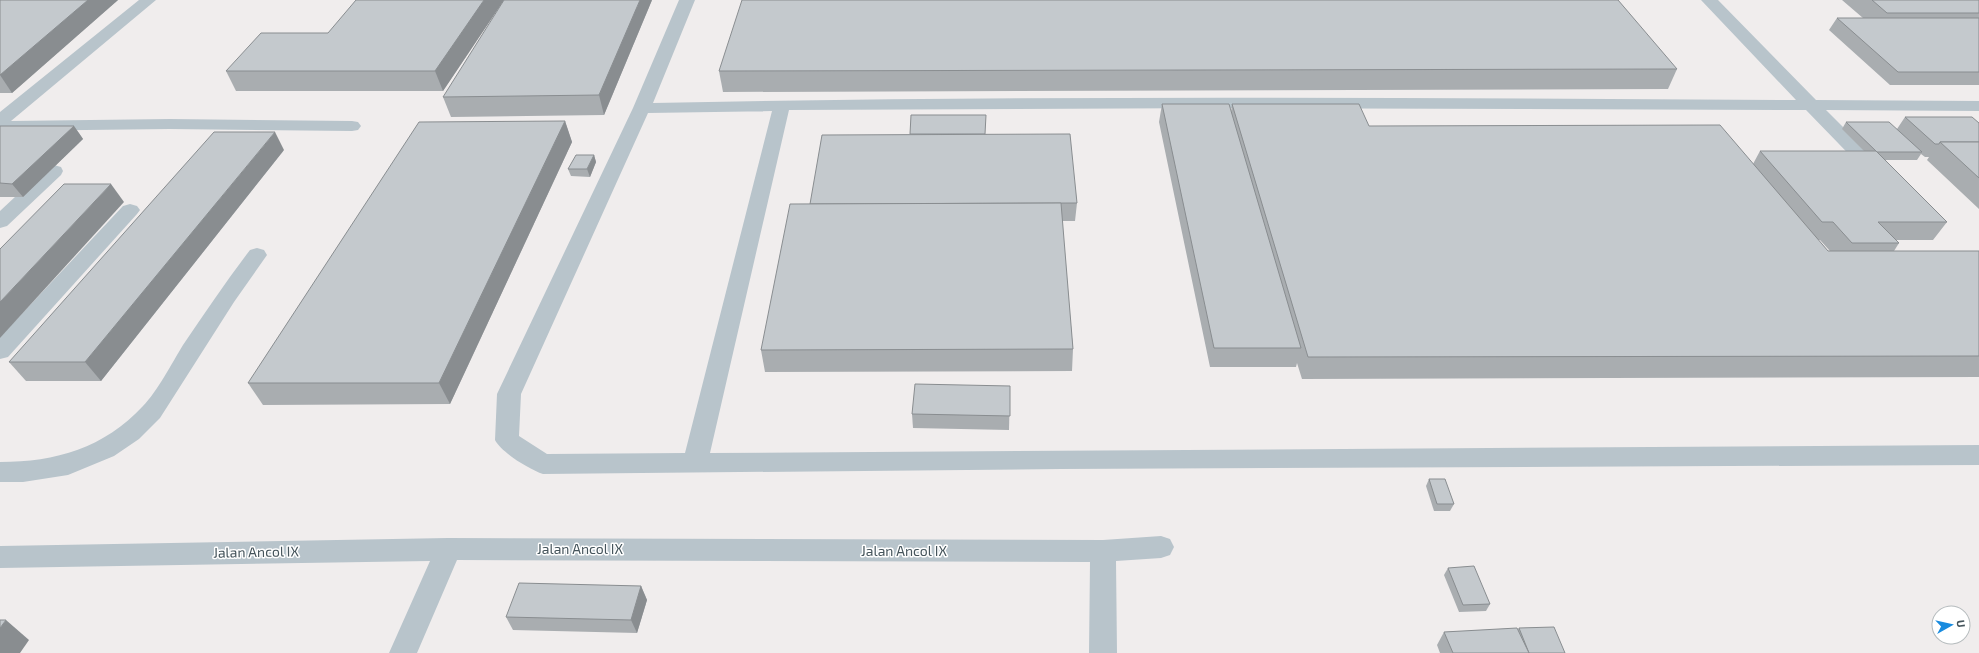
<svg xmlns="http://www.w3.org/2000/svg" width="1979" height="653" font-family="'Exo 2',sans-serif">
	<rect width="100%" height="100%" fill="#f0eded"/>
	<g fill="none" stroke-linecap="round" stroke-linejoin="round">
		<g fill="#b8c4cb" fill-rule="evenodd">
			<polygon points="139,0 156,0 11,121 170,119 352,121 358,122 361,126 358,130 352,131 170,129 0,131 0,112"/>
			<path d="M679,0H695L653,103C1034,95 1415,98 1796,100L1701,0H1718L1816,100L1979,101V111L1826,110L1885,169L1887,173L1885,177L1878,179L1871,177L1806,110L1227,108L789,110L710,453L1979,445V465L1061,469L543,474C529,469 502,453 495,440L497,394L633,108ZM772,111L685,453L547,454L519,436L521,394L648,113Z"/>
			<polygon points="54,165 61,167 63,171 61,175 7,226 0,228 0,211 47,167"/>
			<polygon points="130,204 137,206 140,210 137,214 8,357 0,359 0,337 123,206"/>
			<path d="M257,248L264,250L267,255L234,302L160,418L139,439L114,456L68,475L23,482H0V462C56,462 104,448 143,406C157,392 172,363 183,345C205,313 226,281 250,250Z"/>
			<polygon points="1161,536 1170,539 1174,547 1170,555 1161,558 1116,561 1117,653 1089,653 1090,562 457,560 417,653 389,653 430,561 0,568 0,546 448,538 1103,540"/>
		</g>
	</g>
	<g fill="#a9adb0" fill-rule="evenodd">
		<polygon points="0,0 118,0 12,93 0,93"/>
		<polygon points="504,0 443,91 236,91 226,71 328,33"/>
		<polygon points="652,0 604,115 451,117 443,97"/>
		<polygon points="1842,0 1979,0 1979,85 1890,85 1829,30 1837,18 1863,18"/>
		<polygon points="1677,69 1668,89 723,92 719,71"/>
		<path d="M1162,104L1231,112L1232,104L1369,126L1753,164L1760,151H1864L1842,129L1846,122L1897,129L1905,117L1979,123V209L1927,160L1929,157H1925L1921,154L1917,160H1884L1947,222L1933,240H1896L1899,243L1894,251H1979V377L1302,379L1297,363L1296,367H1210L1159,122ZM1818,240H1820L1830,251H1828Z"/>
		<polygon points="565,121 572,142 450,404 263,405 248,383"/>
		<polygon points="0,126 74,126 83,139 23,197 0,197"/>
		<polygon points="986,134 1077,203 1075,221 1062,221 1073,349 1072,371 765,372 761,350 810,204"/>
		<polygon points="284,150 101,381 26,381 9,362"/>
		<polygon points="594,155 596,162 590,177 571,176 568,169"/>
		<polygon points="1010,386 1009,430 913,428 912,414"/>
		<polygon points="1429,479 1454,504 1450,511 1434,511 1426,486"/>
		<polygon points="1448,568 1490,604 1486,611 1459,612 1444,575"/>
		<polygon points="641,586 647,600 637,633 513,630 506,617"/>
		<polygon points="1519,628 1565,653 1440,653 1437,645 1444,632 1518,629"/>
	</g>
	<g fill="#898d90">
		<polygon points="88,0 118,0 12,93 0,75"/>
		<polygon points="484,0 504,0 443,91 435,71"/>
		<polygon points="640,0 652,0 604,115 599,95"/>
		<polygon points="565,121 572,142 450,404 439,383"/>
		<polygon points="74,126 83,139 23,197 12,184"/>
		<polygon points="275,132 284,150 101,381 85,362"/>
		<polygon points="594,155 596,162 590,177 587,169"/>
		<polygon points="111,184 124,202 0,338 0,302"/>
		<polygon points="641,586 647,600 637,633 631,620"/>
		<polygon points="6,620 29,640 20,653 0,653 0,628"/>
	</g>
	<g fill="#c4c9cd" stroke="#898d90">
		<polygon points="0,0 88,0 0,75"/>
		<polygon points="356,0 484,0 435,71 226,71 261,33 328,33"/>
		<polygon points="504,0 640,0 599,95 443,97"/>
		<polygon points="742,0 1618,0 1677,69 719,71"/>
		<polygon points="1872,0 1979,0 1979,13 1887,13"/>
		<polygon points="1837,18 1979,18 1979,72 1898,72"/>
		<polygon points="1162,104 1229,104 1301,348 1214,348"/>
		<polygon points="1232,104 1359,104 1369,126 1720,125 1828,251 1979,251 1979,356 1308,357"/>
		<polygon points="911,115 986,115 985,134 910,134"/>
		<polygon points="1905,117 1972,117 1979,123 1979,142 1940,142 1939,144 1935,144"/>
		<polygon points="565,121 439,383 248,383 419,122"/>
		<polygon points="1846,122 1889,122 1922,152 1877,152"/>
		<polygon points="0,126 74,126 12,184 0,183"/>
		<polygon points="214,132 275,132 85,362 9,362"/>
		<polygon points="1070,134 1077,203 810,204 822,135"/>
		<polygon points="1940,142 1979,142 1979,178"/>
		<polygon points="1760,151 1876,151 1947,222 1878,222 1899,243 1852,243 1833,222 1822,222"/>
		<polygon points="576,155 594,155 587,169 568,169"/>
		<polygon points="64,184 111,184 0,302 0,249"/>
		<polygon points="1061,203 1073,349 761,350 790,204"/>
		<polygon points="915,384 1010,386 1010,416 912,414"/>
		<polygon points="1429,479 1445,479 1454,504 1437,504"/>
		<polygon points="1474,566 1490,604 1463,605 1448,568"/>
		<polygon points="519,583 641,586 631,620 506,617"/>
		<polygon points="0,620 6,620 0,628"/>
		<polygon points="1554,627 1565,653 1529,653 1519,628"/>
		<polygon points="1517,628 1529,653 1453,653 1444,632"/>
	</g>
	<g text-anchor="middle" stroke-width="3" stroke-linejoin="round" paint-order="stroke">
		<g font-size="14" fill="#45545b" stroke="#fff">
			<text x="580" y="554">Jalan Ancol IX</text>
			<text x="904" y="556">Jalan Ancol IX</text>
			<text transform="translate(256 552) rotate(-1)" y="5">Jalan Ancol IX</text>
		</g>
	</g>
	<g transform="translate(1951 625) rotate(82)"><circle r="19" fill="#ffffff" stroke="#b5bbbd"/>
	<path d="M0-3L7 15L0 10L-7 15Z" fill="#188bdf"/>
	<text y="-6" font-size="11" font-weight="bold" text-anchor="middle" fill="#45545b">U</text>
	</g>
</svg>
